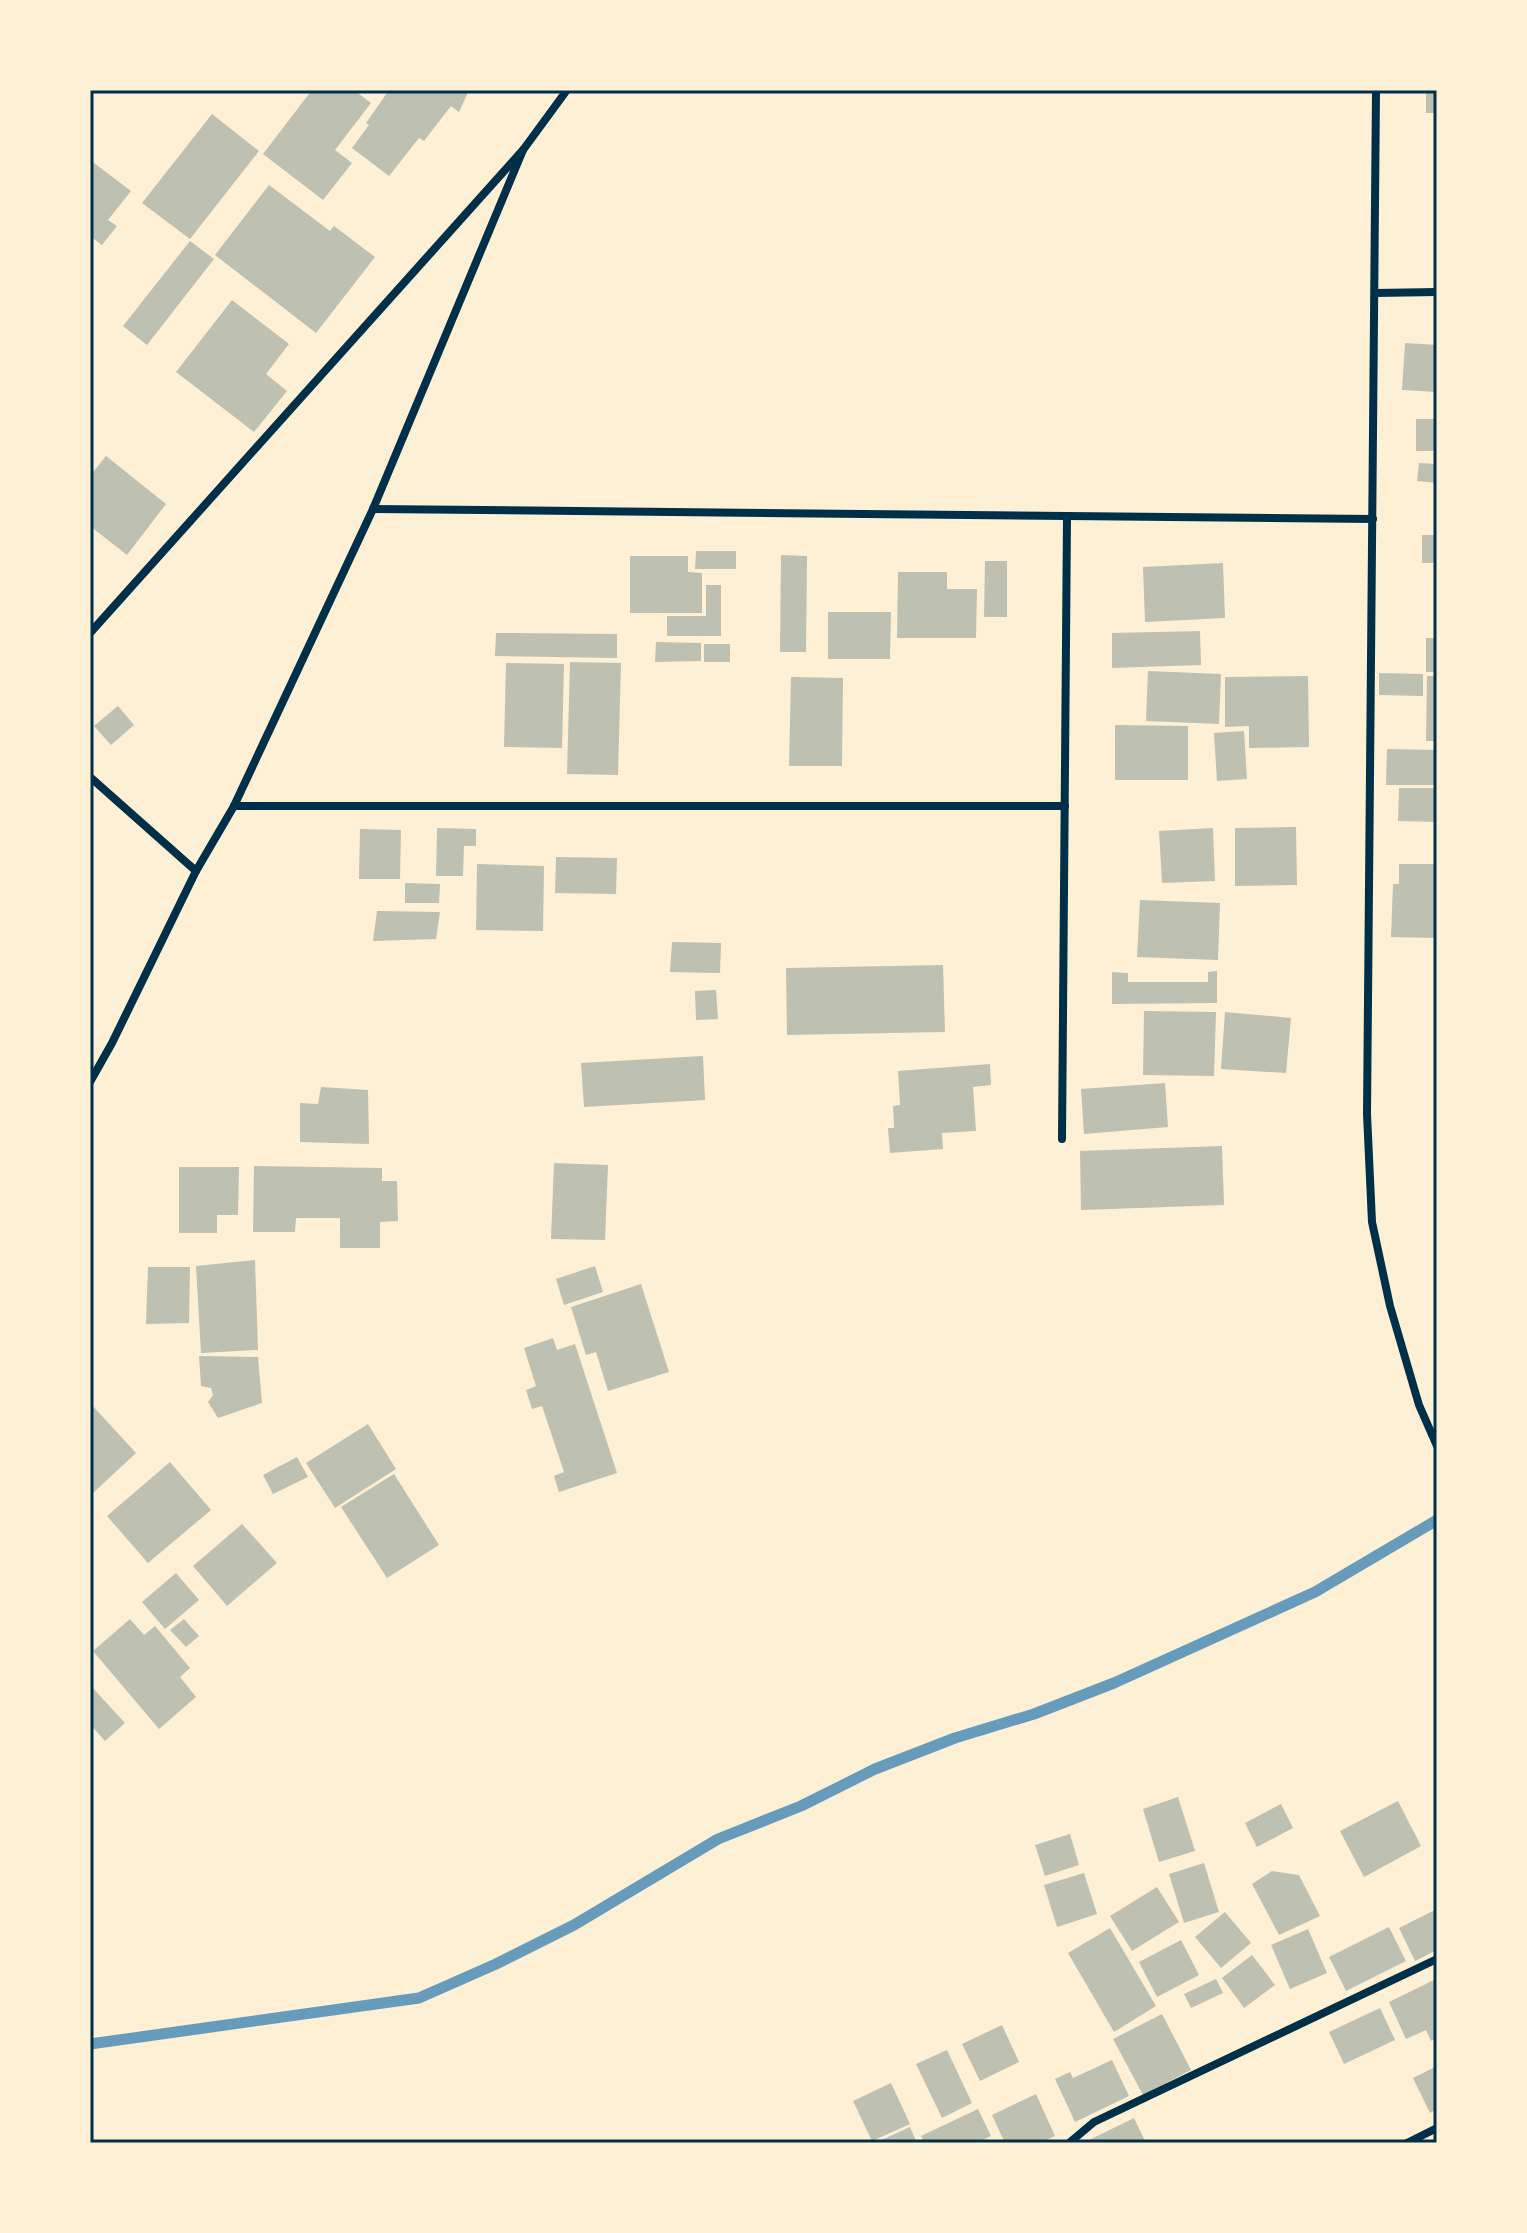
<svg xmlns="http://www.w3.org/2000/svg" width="1527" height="2233" font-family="Raleway,sans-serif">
	<rect width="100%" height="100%" fill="#fdf0d5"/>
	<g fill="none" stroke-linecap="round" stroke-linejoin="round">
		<polyline stroke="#669bbc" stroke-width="11" points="90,2044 419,1998 496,1964 574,1925 718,1839 801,1806 875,1769 955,1738 1034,1714 1114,1683 1315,1592 1437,1520"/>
	</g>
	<g fill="#bec0b2">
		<polygon points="312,90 354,90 371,103 335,150 352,163 323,200 263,154"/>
		<polygon points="389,90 469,90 459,112 451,106 424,141 419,138 389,176 352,148 369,125 366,123"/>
		<rect x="1426" y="90" width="11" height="23"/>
		<polygon points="212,114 259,151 190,239 142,203"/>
		<polygon points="90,160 131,191 108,220 117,226 102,245 90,236"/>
		<polygon points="269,185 330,231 334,226 375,257 316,333 215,255"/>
		<polygon points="190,241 214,259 147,345 123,326"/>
		<polygon points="232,300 289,344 266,374 287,391 254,432 176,372"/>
		<polygon points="1405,343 1437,345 1437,392 1402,390"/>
		<rect x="1416" y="419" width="21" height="32"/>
		<polygon points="106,456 166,504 127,555 90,526 90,476"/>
		<polygon points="1419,463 1437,464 1437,483 1417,481"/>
		<rect x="1422" y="535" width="15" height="28"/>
		<polygon points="696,551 736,551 736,569 695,569"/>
		<polygon points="781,555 807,556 806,652 780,652"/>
		<polygon points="630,556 688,556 688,572 702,573 702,613 630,613"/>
		<polygon points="985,561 1007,561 1007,617 984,617"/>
		<polygon points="1223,563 1225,618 1145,622 1143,567"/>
		<polygon points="898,572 947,572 947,589 977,589 976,638 897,638"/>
		<polygon points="706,585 721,585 721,636 667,636 667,616 706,616"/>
		<polygon points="828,612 891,612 890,659 828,659"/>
		<polygon points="1200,631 1201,665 1112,668 1112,633"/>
		<polygon points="496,633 617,634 617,658 495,656"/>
		<rect x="1426" y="638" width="11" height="34"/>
		<polygon points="656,642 701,643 701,661 655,662"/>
		<rect x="704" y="644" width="26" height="18"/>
		<polygon points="570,662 621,663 618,775 567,774"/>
		<polygon points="506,663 564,664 562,748 504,747"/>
		<polygon points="1148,671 1221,674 1219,724 1146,721"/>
		<polygon points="1379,673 1423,674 1423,696 1379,695"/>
		<polygon points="1308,676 1309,747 1249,748 1249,726 1225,727 1225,677"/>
		<polygon points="1427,676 1437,676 1437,741 1426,741"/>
		<polygon points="791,677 843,678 842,766 789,766"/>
		<polygon points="118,706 134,725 111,745 94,726"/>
		<polygon points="1115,725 1188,726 1188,780 1115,780"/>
		<polygon points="1244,731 1247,779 1217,781 1214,733"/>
		<polygon points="1387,749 1437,750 1437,785 1386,785"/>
		<polygon points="1399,788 1437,788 1437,822 1398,821"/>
		<polygon points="1296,827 1297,885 1235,886 1235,828"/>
		<polygon points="437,828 476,829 476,846 464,846 463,876 436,876"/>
		<polygon points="1213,828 1215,881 1162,883 1159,831"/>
		<polygon points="360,829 401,830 400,879 359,879"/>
		<polygon points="556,857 617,858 616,894 555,893"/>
		<polygon points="477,864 544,866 543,931 476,930"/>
		<polygon points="1399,864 1437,864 1437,938 1391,937 1393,884 1399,884"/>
		<polygon points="405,883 440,884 439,903 405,903"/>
		<polygon points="1140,900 1220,903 1218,960 1137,957"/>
		<polygon points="377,911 440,912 436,939 373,941"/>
		<polygon points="672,942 721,943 720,973 670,972"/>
		<polygon points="943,965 945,1032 787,1035 786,968"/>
		<polygon points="1217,971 1217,1003 1112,1004 1112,972 1128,973 1128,982 1208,982 1208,972"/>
		<polygon points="716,990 718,1019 696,1020 695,991"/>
		<polygon points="1144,1011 1216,1012 1214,1076 1143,1075"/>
		<polygon points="1225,1012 1291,1018 1286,1073 1221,1069"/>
		<polygon points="703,1056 705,1100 584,1107 581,1063"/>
		<polygon points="990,1064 991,1085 973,1087 976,1131 942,1133 943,1149 890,1153 888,1128 894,1128 893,1106 900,1105 898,1071"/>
		<polygon points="1165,1083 1168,1127 1084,1134 1081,1089"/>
		<polygon points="321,1087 368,1090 369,1144 300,1142 300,1103 318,1104"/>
		<polygon points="1222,1146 1224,1205 1081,1210 1080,1151"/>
		<polygon points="554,1163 608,1165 605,1240 551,1239"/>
		<polygon points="254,1166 382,1168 382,1181 397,1181 398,1221 380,1222 380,1248 340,1248 340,1218 296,1218 295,1232 253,1232"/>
		<polygon points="179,1167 239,1167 238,1215 217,1215 217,1233 179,1233"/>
		<polygon points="255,1260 258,1350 201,1353 196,1266"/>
		<polygon points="595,1266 603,1292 564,1305 556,1279"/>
		<polygon points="148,1267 190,1267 189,1323 146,1324"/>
		<polygon points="641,1284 669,1372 608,1391 596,1352 586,1355 571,1307"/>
		<polygon points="553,1338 557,1350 575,1344 617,1473 559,1492 554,1476 564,1472 542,1406 532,1409 526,1390 536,1386 524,1348"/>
		<polygon points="199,1356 258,1357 262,1403 218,1418 208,1402 213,1395 211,1388 201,1386"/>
		<polygon points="90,1403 136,1453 93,1493 90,1490"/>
		<polygon points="368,1424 396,1469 335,1508 306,1463"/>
		<polygon points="297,1457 308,1477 273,1494 263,1475"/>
		<polygon points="170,1462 211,1510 148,1563 107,1516"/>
		<polygon points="394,1474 439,1545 387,1578 341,1507"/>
		<polygon points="242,1524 277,1563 227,1606 193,1566"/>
		<polygon points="176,1573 199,1600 165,1629 142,1602"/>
		<polygon points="130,1619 144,1635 155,1626 190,1668 180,1677 196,1697 159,1729 93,1651"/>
		<polygon points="184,1619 199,1636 186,1647 170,1630"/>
		<polygon points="90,1685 125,1723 105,1741 90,1724"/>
		<polygon points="1178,1797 1195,1851 1159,1862 1143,1809"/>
		<polygon points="1398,1801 1421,1846 1364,1877 1340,1831"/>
		<polygon points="1281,1804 1293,1828 1257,1847 1245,1823"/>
		<polygon points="1070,1834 1079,1865 1045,1876 1035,1845"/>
		<polygon points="1204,1863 1219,1912 1184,1923 1169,1874"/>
		<polygon points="1272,1871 1299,1875 1320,1916 1279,1935 1252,1884"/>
		<polygon points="1084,1873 1097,1914 1057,1927 1044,1885"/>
		<polygon points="1157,1887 1179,1922 1132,1951 1110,1916"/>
		<polygon points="1437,1909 1437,1950 1415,1961 1399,1928"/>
		<polygon points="1225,1912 1251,1943 1221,1968 1195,1937"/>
		<polygon points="1389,1927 1406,1961 1346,1991 1329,1957"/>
		<polygon points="1110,1928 1156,2006 1114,2032 1068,1953"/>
		<polygon points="1308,1929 1327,1973 1290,1989 1271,1945"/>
		<polygon points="1181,1940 1199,1975 1157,1997 1139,1962"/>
		<polygon points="1252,1955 1275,1985 1244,2008 1222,1978"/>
		<polygon points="1216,1979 1223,1993 1191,2008 1184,1994"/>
		<polygon points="1436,1979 1437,2038 1431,2041 1426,2030 1406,2039 1389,2002"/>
		<polygon points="1380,2008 1395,2040 1344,2064 1329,2032"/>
		<polygon points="1162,2014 1191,2070 1143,2095 1113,2039"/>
		<polygon points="1002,2025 1019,2062 980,2081 962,2044"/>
		<polygon points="947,2050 972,2103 942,2118 916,2064"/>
		<polygon points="1112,2060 1129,2096 1075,2122 1055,2079 1070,2072 1073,2078"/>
		<polygon points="1437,2066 1437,2109 1430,2113 1413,2078"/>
		<polygon points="891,2083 910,2124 872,2141 853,2101"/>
		<polygon points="1036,2094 1055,2136 1039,2143 1005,2143 992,2115"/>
		<polygon points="978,2109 991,2136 976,2143 924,2143 921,2136"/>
		<polygon points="1134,2118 1146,2143 1083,2143"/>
		<polygon points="910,2127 917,2143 875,2143"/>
	</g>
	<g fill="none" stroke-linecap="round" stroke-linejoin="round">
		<g stroke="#003049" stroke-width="8">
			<polyline points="1376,90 1367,1114 1372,1222 1390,1306 1419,1405 1437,1446"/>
			<polyline points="1375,293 1437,292"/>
			<polyline points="373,509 1373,519"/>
			<polyline points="90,633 523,150 567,90"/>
			<polyline points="90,777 196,871"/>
			<polyline points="234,806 1065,806"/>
			<polyline points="90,1082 112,1043 196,871 234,806 373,509 523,150"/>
			<polyline points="1062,1139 1067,517"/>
			<polyline points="1069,2143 1094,2122 1437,1959"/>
			<polyline points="1407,2143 1437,2128"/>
		</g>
	</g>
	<rect width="1527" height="2233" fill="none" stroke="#fdf0d5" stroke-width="184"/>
	<rect x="92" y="92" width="1343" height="2049" fill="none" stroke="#003049" stroke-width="3"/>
</svg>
